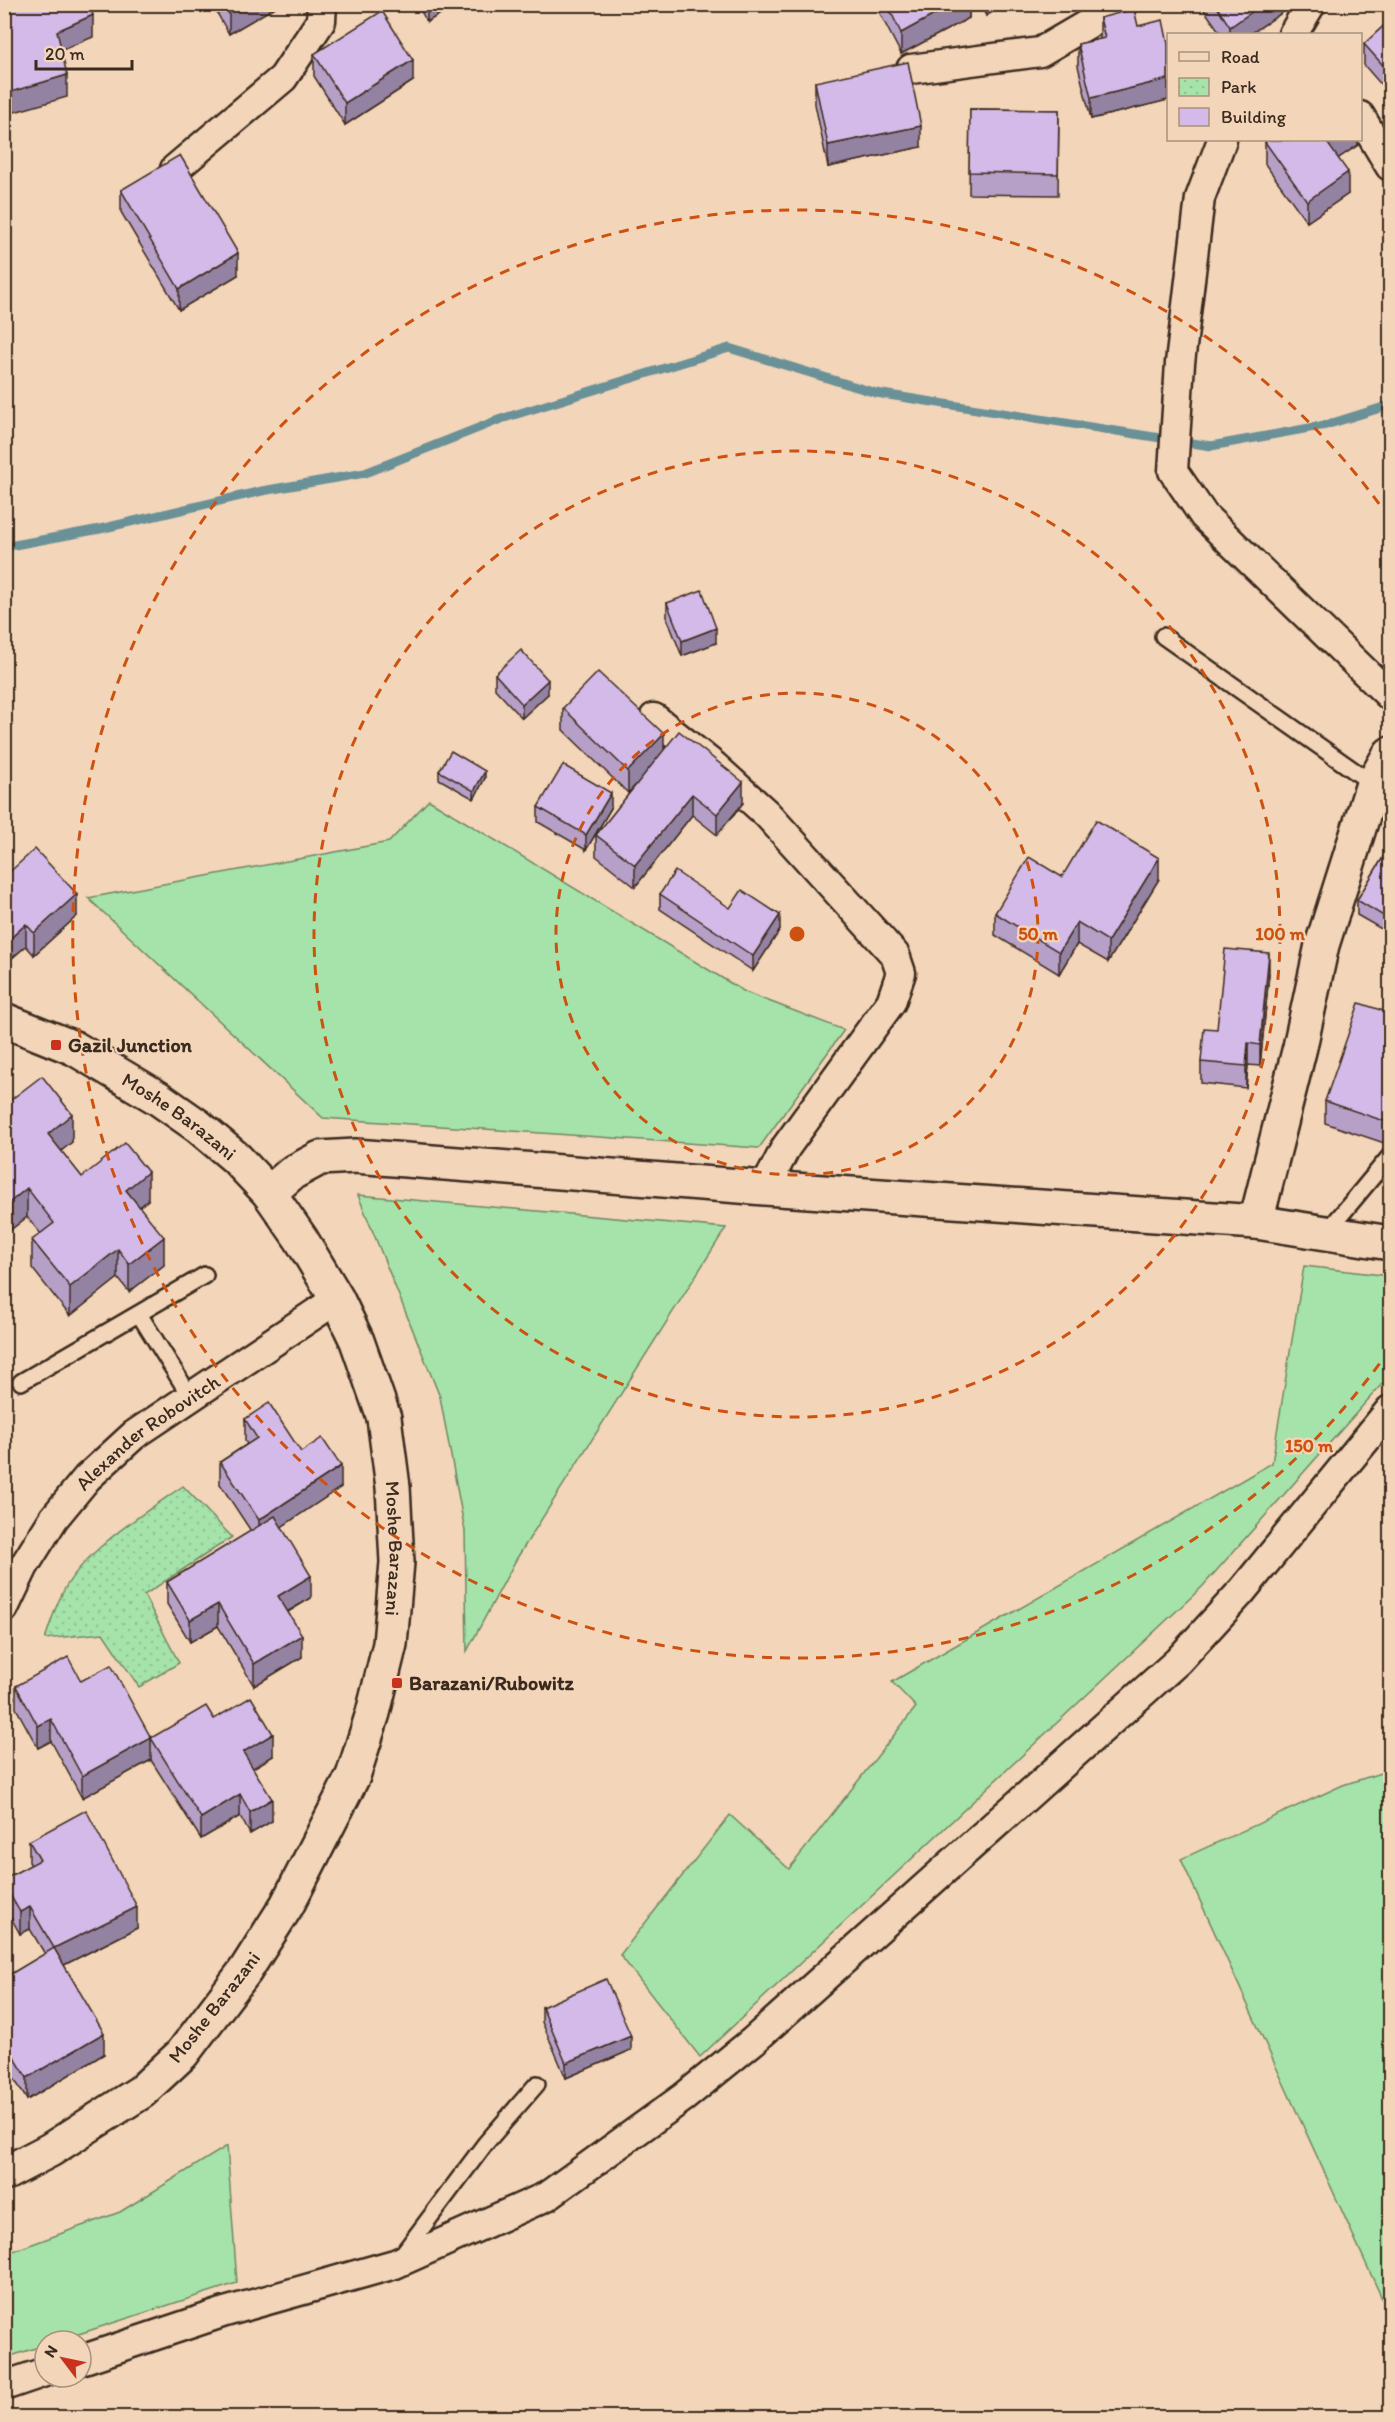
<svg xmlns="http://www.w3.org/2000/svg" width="1395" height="2422" font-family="Itim,sans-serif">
	<defs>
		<pattern id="park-dots" width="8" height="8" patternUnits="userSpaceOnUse" patternTransform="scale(1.5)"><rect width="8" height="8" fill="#a5e3aa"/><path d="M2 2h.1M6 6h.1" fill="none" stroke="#8fc392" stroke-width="1.8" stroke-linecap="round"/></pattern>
	</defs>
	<rect width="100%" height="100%" fill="#f3d5b9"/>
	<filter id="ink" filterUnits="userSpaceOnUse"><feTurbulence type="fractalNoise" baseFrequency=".0167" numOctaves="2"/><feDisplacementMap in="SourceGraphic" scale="12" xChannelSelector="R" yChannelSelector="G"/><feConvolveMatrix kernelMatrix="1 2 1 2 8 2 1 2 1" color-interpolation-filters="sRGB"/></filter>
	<g filter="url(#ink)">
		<g fill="#a5e3aa" stroke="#708664" stroke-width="1.5">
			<polygon points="429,800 745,992 844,1030 759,1148 323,1118 88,898 389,842"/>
			<polygon points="358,1195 726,1228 517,1558 467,1651 465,1531 440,1397"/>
			<polygon points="1304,1266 1390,1276 1390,1375 1202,1587 700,2057 620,1955 730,1815 789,1869 916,1707 892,1682 1272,1463"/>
			<polygon points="1390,1770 1390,2316 1181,1859 1343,1785"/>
			<polygon points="227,2146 237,2283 57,2341 45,2341 45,2345 5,2358 5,2254 120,2212"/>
		</g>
		<path fill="url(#park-dots)" stroke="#708664" stroke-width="1.5" d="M183,1486L232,1537L144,1595L179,1663L139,1687L103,1633L45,1639C50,1625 54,1610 61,1596C81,1552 144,1513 183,1486Z"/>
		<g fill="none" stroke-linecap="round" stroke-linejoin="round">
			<polyline stroke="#699197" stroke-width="9" points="4,547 100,529 262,491 365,473 501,419 729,348 876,393 1211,446 1326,425 1390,405"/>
			<g stroke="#3b2a1e" stroke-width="20">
				<g id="lane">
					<polyline points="1163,636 1373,784"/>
					<polyline points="1326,1233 1390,1156"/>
					<polyline points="139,1314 190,1396"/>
					<polyline points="21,1382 205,1275"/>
					<polyline points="401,2256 485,2144 537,2084"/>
				</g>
			</g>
			<g stroke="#3b2a1e" stroke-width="33">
				<g id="street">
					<polyline points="1293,34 1311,4"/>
					<polyline points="911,69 1040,52 1122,4"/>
					<polyline points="1360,116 1390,166"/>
					<polyline points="1222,140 1200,198 1180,363 1173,471 1204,516 1390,696"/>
					<polyline points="175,169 283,78 321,21 322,4"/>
					<polyline points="654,718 714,766 767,814 895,955 901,973 891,1002 786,1147 765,1188"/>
					<path id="s1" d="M4,1608L24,1566L54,1518L87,1478L134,1435L337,1299"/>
					<polyline points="81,2360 225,2312 395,2264 547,2196 684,2097 753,2041 1178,1661 1242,1591 1390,1410"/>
					<polyline points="4,2386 45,2372"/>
				</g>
			</g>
			<g stroke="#3b2a1e" stroke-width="38">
				<g id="secondary">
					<path id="s2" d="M4,1020L74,1048L158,1098L198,1126L236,1158L269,1193L301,1239L337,1299L357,1341L384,1418L393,1487L397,1562L390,1644L373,1713L353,1776L287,1905L245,1971L182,2054L141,2092L50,2150L4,2174"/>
					<polyline points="269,1193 292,1173 320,1158 355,1156 765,1188 1256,1222 1390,1243"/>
					<polyline points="1256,1222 1300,1047 1322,945 1373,784 1390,754"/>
				</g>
			</g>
			<use href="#lane" stroke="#f3d5b9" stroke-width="15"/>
			<use href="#street" stroke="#f3d5b9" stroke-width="28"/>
			<use href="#secondary" stroke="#f3d5b9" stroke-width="33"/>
		</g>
		<g fill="#b6a0c8" stroke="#3b2a1e" stroke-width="1.5">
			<polygon points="212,4 277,4 277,6 229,34"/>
			<polygon points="417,4 457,4 427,22"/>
			<polygon points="875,4 969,4 969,18 901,54"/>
			<polygon points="980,4 1005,4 986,16"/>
			<polygon points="1200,4 1295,4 1250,34 1221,34"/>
			<polygon points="1100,18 1138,26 1168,44 1168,100 1091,119 1078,66 1078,44 1100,39"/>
			<polygon points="1390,20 1390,95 1364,65 1364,44"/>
			<polygon points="314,54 413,81 345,125 314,76"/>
			<polygon points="815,82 921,147 828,167 815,104"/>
			<polygon points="970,109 1059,110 1058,195 969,194"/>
			<polygon points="1358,140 1358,145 1338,158 1348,194 1307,222 1265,164 1265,142"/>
			<polygon points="121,190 238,275 179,310 121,212"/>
			<polygon points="667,603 716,643 682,656 667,618"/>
			<polygon points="495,674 548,694 522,718 495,689"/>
			<polygon points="563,708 664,750 743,803 717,835 692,815 635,887 596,856 596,835 636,785 628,793 563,730"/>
			<polygon points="439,771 485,778 474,799 439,779"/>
			<polygon points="538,807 611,808 586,850 538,822"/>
			<polygon points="1390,846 1390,934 1357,915 1357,900"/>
			<polygon points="4,877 77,916 34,955 26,946 4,965"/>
			<polygon points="1062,877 1159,879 1108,962 1077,944 1059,974 995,935 995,913"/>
			<polygon points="660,894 780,930 753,971 660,909"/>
			<polygon points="1390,954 1390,983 1387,980 1387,958"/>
			<polygon points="1269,974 1260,1066 1248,1065 1246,1088 1201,1083 1201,1062 1217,1029"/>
			<polygon points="1390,1013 1390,1145 1325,1123 1325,1101"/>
			<polygon points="4,1105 72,1142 61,1151 82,1177 148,1200 139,1207 164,1265 129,1292 118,1278 70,1316 32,1268 32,1240 41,1234 27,1217 4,1235"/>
			<polygon points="245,1419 301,1452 341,1487 281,1527 311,1598 288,1612 302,1657 254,1686 218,1626 190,1642 167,1604 167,1582 251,1531 220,1484 220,1462 247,1444 245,1441"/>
			<polygon points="81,1681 151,1738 214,1719 273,1756 253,1768 272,1821 250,1834 240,1816 201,1839 151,1760 82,1798 51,1741 38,1748 16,1708 16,1686"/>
			<polygon points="29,1841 137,1928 64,1965 104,2054 27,2100 4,2062 4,1978 45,1954 30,1929 20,1934 4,1905 4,1879 31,1865 29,1862"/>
			<polygon points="542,2007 631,2050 566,2078 542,2022"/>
		</g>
		<g fill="#9482a3" stroke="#3b2a1e" stroke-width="1.5">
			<polygon points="242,4 277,4 277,6 229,34 229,12"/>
			<polygon points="427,4 457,4 427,22"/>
			<polygon points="954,4 969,4 969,18 901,54 901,33"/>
			<polygon points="986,4 1005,4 986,16"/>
			<polygon points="1263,4 1295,4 1250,34 1230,34 1230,27"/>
			<polygon points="93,15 93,37 57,52 57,31"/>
			<polygon points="413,60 413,81 345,125 345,103"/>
			<polygon points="67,75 67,97 4,115 4,94"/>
			<polygon points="1168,79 1168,100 1091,119 1091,98"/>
			<polygon points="921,126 921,147 828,167 828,145"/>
			<polygon points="1334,140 1358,140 1358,145 1328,165 1328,144"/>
			<polygon points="1348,172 1348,194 1307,222 1307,201"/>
			<polygon points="238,253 238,275 179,310 179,289"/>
			<polygon points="716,628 716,643 682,656 682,641"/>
			<polygon points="548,680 548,694 522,718 522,704"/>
			<polygon points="664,734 664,756 628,793 628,771"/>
			<polygon points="485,771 485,778 474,799 474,791"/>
			<polygon points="743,782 743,803 717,835 717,814"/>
			<polygon points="611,793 611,808 586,850 586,835"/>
			<polygon points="692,794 692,815 635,887 635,865"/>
			<polygon points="1159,858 1159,879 1108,962 1108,941"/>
			<polygon points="77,894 77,916 34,955 34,933"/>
			<polygon points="780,915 780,930 753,971 753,956"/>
			<polygon points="1077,922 1077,944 1059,974 1059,952"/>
			<polygon points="26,924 26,946 4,965 4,944"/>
			<polygon points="1269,953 1269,974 1260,1066 1260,1045"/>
			<polygon points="1248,1043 1248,1065 1246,1088 1246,1066"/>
			<polygon points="72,1114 72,1142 48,1162 48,1134"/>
			<polygon points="148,1172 148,1200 126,1218 126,1190"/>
			<polygon points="27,1188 27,1217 4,1235 4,1207"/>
			<polygon points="164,1237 164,1265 129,1292 129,1264"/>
			<polygon points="118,1249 118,1278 70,1316 70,1287"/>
			<polygon points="341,1466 341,1487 259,1542 259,1520"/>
			<polygon points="311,1576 311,1598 278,1617 278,1596"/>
			<polygon points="218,1604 218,1626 190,1642 190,1620"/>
			<polygon points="302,1635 302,1657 254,1686 254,1664"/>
			<polygon points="51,1719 51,1741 38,1748 38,1726"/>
			<polygon points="273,1734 273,1756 243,1774 243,1752"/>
			<polygon points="151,1738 151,1760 82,1798 82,1776"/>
			<polygon points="240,1794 240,1816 201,1839 201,1818"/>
			<polygon points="272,1799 272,1821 250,1834 250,1812"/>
			<polygon points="30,1907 30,1929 20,1934 20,1912"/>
			<polygon points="137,1907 137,1928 54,1970 54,1948"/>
			<polygon points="104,2033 104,2054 27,2100 27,2078"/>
			<polygon points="631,2036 631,2050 566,2078 566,2063"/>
		</g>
		<g fill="#d4bae9" stroke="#3b2a1e" stroke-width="1.5">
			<polygon points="4,4 88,4 93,15 57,31 67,75 4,94"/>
			<polygon points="225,4 242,4 229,12"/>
			<polygon points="887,4 954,4 901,33"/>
			<polygon points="1215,4 1263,4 1230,27"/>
			<polygon points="1134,9 1138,26 1163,20 1168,44 1168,79 1091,98 1078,44 1105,38 1100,18"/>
			<polygon points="382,11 413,60 345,103 314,54"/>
			<polygon points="1390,20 1390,73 1364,44"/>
			<polygon points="908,62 921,126 828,145 815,82"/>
			<polygon points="970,109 1059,110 1058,174 969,172"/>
			<polygon points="1268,140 1334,140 1328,144 1348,172 1307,201 1265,142"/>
			<polygon points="180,155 238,253 179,289 121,190"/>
			<polygon points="702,590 716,628 682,641 667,603"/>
			<polygon points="521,650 548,680 522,704 495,674"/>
			<polygon points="598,672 664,734 628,771 563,708"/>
			<polygon points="679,731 743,782 717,814 692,794 635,865 596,835"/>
			<polygon points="451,751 485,771 474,791 439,771"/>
			<polygon points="563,765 611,793 586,835 538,807"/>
			<polygon points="1096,820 1159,858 1108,941 1077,922 1059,952 995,913 1029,857 1062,877"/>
			<polygon points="1390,846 1390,920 1357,900"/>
			<polygon points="35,849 77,894 34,933 26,924 4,944 4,877"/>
			<polygon points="675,871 730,908 742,890 780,915 753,956 660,894"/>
			<polygon points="1225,949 1269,953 1260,1045 1248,1043 1246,1066 1201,1062 1204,1028 1217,1029"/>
			<polygon points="1390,954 1390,961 1387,958"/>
			<polygon points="1359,1003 1390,1013 1390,1123 1325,1101"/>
			<polygon points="42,1076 72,1114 48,1134 82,1177 125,1143 148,1172 126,1190 164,1237 129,1264 118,1249 70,1287 32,1240 54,1223 27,1188 4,1207 4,1105"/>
			<polygon points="269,1403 301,1452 322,1438 341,1466 259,1520 220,1462 257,1438 245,1419"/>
			<polygon points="275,1516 311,1576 278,1596 302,1635 254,1664 218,1604 190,1620 167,1582"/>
			<polygon points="68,1657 81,1681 111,1665 151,1738 82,1776 51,1719 38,1726 16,1686"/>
			<polygon points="251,1697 273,1734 243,1752 272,1799 250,1812 240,1794 201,1818 151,1738 206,1706 214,1719"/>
			<polygon points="86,1810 137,1907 54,1948 30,1907 20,1912 4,1884 4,1879 40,1860 29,1841"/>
			<polygon points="54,1948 104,2033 27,2078 4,2040 4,1978"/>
			<polygon points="606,1979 631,2036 566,2063 542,2007"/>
		</g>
	</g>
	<g fill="none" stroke="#ce520f" stroke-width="3" stroke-dasharray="10 8">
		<circle cx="797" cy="934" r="241"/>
		<circle cx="797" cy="934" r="483"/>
		<path d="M1390 1349A724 724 0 1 1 1390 519"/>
	</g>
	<g fill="#c8321e" stroke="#f3d5b9" stroke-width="2">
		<rect x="50" y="1039" width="12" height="12" rx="3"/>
		<rect x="391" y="1677" width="12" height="12" rx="3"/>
	</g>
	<g text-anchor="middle" stroke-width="4.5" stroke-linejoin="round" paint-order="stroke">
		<g font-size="20" font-weight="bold" fill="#3b2a1e" stroke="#f3d5b9" text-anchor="start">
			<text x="68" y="1052">Gazil Junction</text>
			<text x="409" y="1690">Barazani/Rubowitz</text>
		</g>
		<g font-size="20" fill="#3b2a1e" stroke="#f3d5b9">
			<text dy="7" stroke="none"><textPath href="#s2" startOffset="201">Moshe Barazani</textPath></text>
			<text dy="7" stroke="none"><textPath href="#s1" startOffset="231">Alexander Robovitch</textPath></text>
			<text dy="7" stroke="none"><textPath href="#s2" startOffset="705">Moshe Barazani</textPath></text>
			<text transform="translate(214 2007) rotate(-52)" y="7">Moshe Barazani</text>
		</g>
	</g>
	<circle cx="797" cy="934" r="9" fill="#ce520f" stroke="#f3d5b9" stroke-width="3"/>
	<g font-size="18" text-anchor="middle" font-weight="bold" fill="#ce520f" stroke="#f3d5b9" stroke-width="4.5" stroke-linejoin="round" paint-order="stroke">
		<text x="1038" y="940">50 m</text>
		<text x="1280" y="940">100 m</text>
		<text x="1309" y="1452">150 m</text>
	</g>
	<rect width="1395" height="2422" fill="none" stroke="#f3d5b9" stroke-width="24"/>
	<rect x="12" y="12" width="1371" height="2398" fill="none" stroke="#3b2a1e" stroke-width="2" filter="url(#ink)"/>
	<rect x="1167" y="33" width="195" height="108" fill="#f3d5b9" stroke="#a9917b" stroke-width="1.5"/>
	<rect x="1179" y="52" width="30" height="9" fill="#f3d5b9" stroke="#a9917b" stroke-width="1.5"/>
	<text x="1221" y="63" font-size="18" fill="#3b2a1e">Road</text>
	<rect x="1179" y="78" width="30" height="18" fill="url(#park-dots)" stroke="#a9917b" stroke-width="1.5"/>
	<text x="1221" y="93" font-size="18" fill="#3b2a1e">Park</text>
	<rect x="1179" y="108" width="30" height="18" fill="#d4bae9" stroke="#a9917b" stroke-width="1.5"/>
	<text x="1221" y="123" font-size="18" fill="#3b2a1e">Building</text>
	<g transform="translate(63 2359) rotate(302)"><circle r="28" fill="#f3d5b9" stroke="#a9917b" stroke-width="1.5"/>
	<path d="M0-4.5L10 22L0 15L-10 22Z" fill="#c8321e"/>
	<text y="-9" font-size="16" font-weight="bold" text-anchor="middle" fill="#3b2a1e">N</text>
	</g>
	<path d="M36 60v9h96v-9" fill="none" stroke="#3b2a1e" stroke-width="3"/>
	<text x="45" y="60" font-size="18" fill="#3b2a1e" stroke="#f3d5b9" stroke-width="4.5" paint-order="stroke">20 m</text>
</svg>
